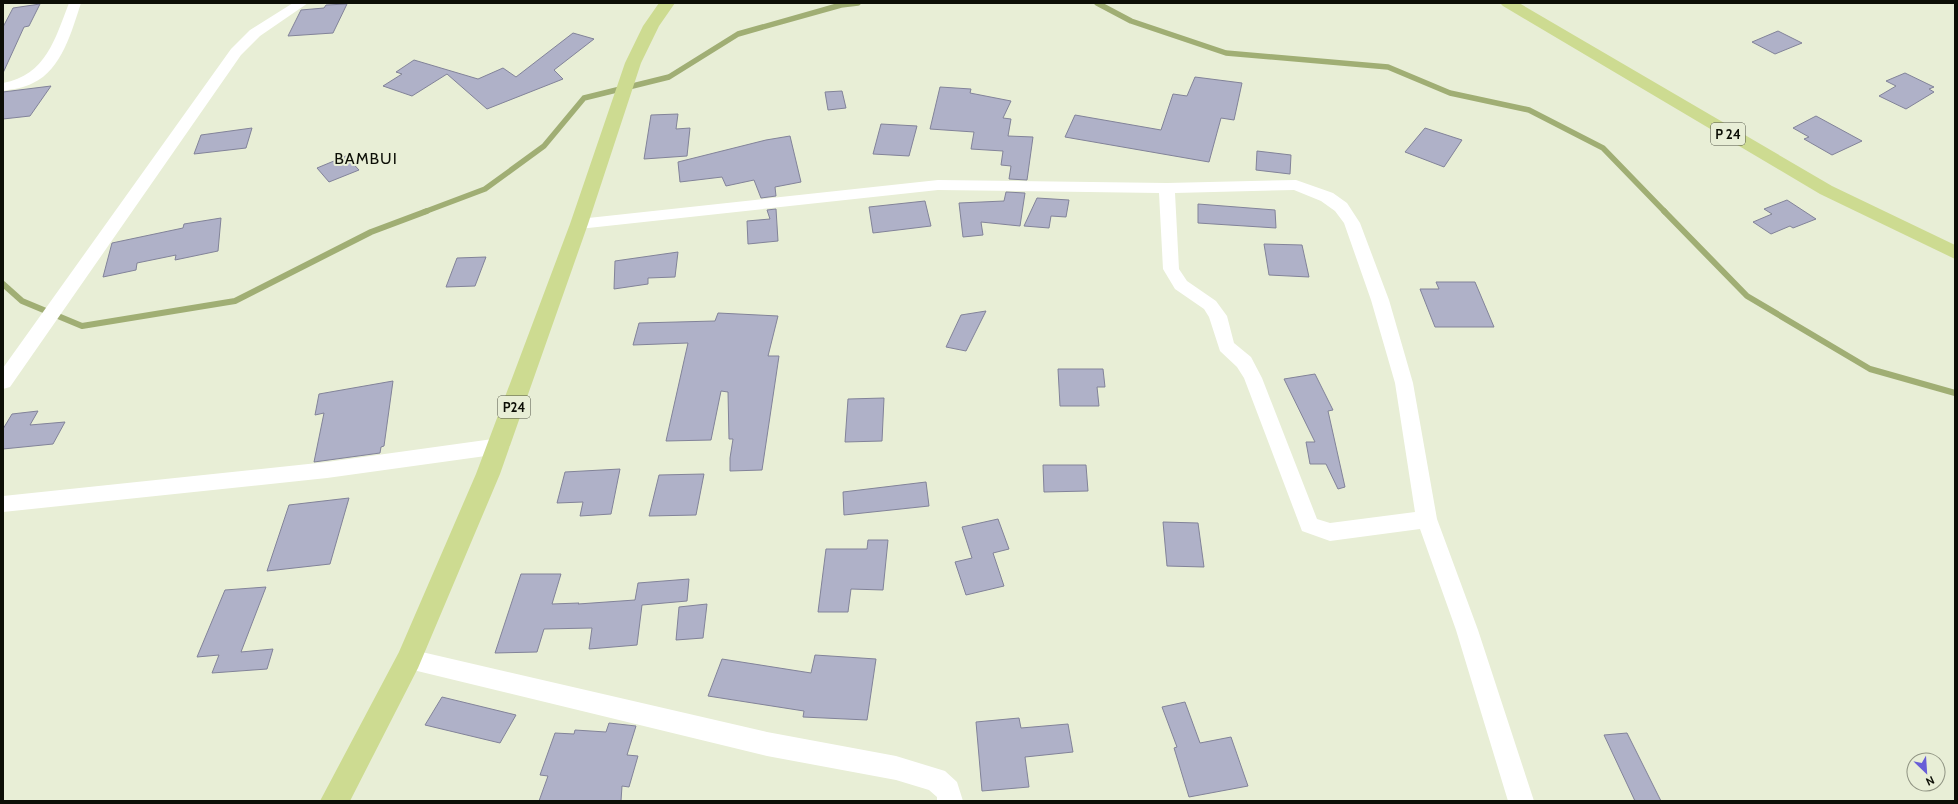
<svg xmlns="http://www.w3.org/2000/svg" width="1958" height="804" font-family="Cabin,sans-serif">
	<rect width="100%" height="100%" fill="#e8eed6"/>
	<g fill="none" stroke-linecap="round" stroke-linejoin="round">
		<g stroke="#a0ae74" stroke-width="5.5">
			<polyline points="1097,3 1131,21 1226,53 1388,67 1450,93 1529,110 1603,148 1665,212"/>
			<polyline points="424,212 485,189 544,146 584,98 669,77 738,34 841,5 858,3"/>
		</g>
		<g stroke="#a0ae74" stroke-width="6">
			<polyline points="1664,211 1747,296 1870,369 1955,393"/>
			<polyline points="3,284 22,301 82,326 235,301 371,232 427,211"/>
		</g>
	</g>
	<g fill="#afb1c8" stroke="#828399">
		<polygon points="40,4 29,26 24,27 3,73 3,27 13,8"/>
		<polygon points="347,4 333,33 288,36 301,10 324,8 326,5"/>
		<polygon points="1778,31 1802,43 1775,54 1752,42"/>
		<polygon points="573,33 594,39 554,70 563,79 487,109 447,74 412,96 383,86 402,74 396,72 414,60 478,79 503,68 516,77"/>
		<polygon points="1905,73 1934,87 1929,89 1934,92 1906,109 1879,96 1896,86 1886,81"/>
		<polygon points="1195,77 1242,83 1234,120 1221,118 1209,162 1065,137 1075,115 1161,130 1173,94 1187,96"/>
		<polygon points="51,86 30,116 3,119 3,92"/>
		<polygon points="940,87 971,89 970,93 1011,101 1003,118 1011,119 1008,136 1033,137 1027,180 1009,179 1011,166 1001,165 1003,151 971,149 974,132 930,129"/>
		<polygon points="842,91 846,108 828,110 825,92"/>
		<polygon points="678,114 676,129 690,128 687,156 644,159 651,115"/>
		<polygon points="1816,116 1862,141 1832,155 1804,139 1809,137 1793,128"/>
		<polygon points="881,124 917,126 909,156 873,154"/>
		<polygon points="252,128 246,148 194,154 201,135"/>
		<polygon points="1425,128 1462,140 1444,167 1405,152"/>
		<polygon points="790,136 801,182 775,187 776,196 761,198 754,180 726,186 722,177 680,182 678,162 766,140"/>
		<polygon points="1257,151 1291,155 1290,174 1256,170"/>
		<polygon points="346,156 359,170 329,182 317,168"/>
		<polygon points="1006,192 1025,193 1020,226 981,222 983,235 963,237 959,203 1004,201"/>
		<polygon points="1037,198 1069,200 1066,217 1051,216 1049,228 1024,226"/>
		<polygon points="1787,200 1816,219 1793,228 1790,226 1771,234 1753,222 1772,214 1764,209"/>
		<polygon points="925,201 931,226 873,233 869,207"/>
		<polygon points="1198,204 1275,210 1276,228 1198,223"/>
		<polygon points="776,209 778,241 748,244 747,221 770,219 767,210"/>
		<polygon points="221,218 218,251 175,260 176,255 137,263 136,270 103,277 112,243 183,228 184,224"/>
		<polygon points="1264,244 1302,245 1309,277 1269,275"/>
		<polygon points="678,252 675,277 648,278 648,284 614,289 615,261"/>
		<polygon points="486,257 475,286 446,287 457,258"/>
		<polygon points="1436,282 1475,282 1494,327 1435,327 1420,289 1439,289"/>
		<polygon points="986,311 966,351 946,347 961,315"/>
		<polygon points="718,313 778,316 768,356 779,356 762,470 730,471 730,458 733,439 729,439 728,392 721,391 711,440 666,441 688,343 633,345 639,323 715,321"/>
		<polygon points="1058,369 1103,369 1105,387 1097,387 1099,406 1060,406"/>
		<polygon points="1315,374 1333,410 1328,411 1345,487 1338,489 1326,464 1310,464 1306,442 1315,442 1284,379"/>
		<polygon points="393,381 384,446 381,447 380,453 314,462 324,413 315,415 319,394"/>
		<polygon points="884,398 882,441 845,442 848,399"/>
		<polygon points="38,411 30,425 65,422 53,444 3,449 3,429 12,414"/>
		<polygon points="1043,465 1086,465 1088,491 1044,492"/>
		<polygon points="620,469 611,514 580,516 583,502 557,503 565,472"/>
		<polygon points="704,474 696,515 649,516 659,475"/>
		<polygon points="926,482 929,506 844,515 843,492"/>
		<polygon points="349,498 330,564 267,571 289,505"/>
		<polygon points="998,519 1009,549 993,553 1004,586 966,595 955,562 972,558 962,527"/>
		<polygon points="1163,522 1198,523 1204,567 1167,566"/>
		<polygon points="868,540 888,540 883,590 851,589 848,612 818,612 826,549 867,549"/>
		<polygon points="521,574 561,574 552,604 579,603 578,604 635,600 638,583 689,579 687,601 642,605 637,645 589,649 592,628 544,629 537,652 495,653"/>
		<polygon points="266,587 241,652 273,649 267,669 212,673 219,655 197,657 225,590"/>
		<polygon points="707,604 703,638 676,640 679,607"/>
		<polygon points="815,655 876,659 867,720 803,717 804,711 708,696 722,659 811,673"/>
		<polygon points="442,697 516,715 500,743 425,725"/>
		<polygon points="1185,702 1200,743 1231,737 1248,786 1189,797 1174,748 1177,747 1162,707"/>
		<polygon points="1019,718 1021,728 1068,724 1073,752 1025,757 1029,787 982,791 976,722"/>
		<polygon points="609,723 636,726 627,755 638,756 629,787 622,786 621,801 539,801 548,776 540,775 555,733 574,734 575,730 606,732"/>
		<polygon points="1627,733 1661,801 1635,801 1604,735"/>
	</g>
	<g fill="none" stroke-linecap="round" stroke-linejoin="round">
		<g fill="#fff" fill-rule="evenodd">
			<path d="M69,3H81C72,30 62,70 33,83C24,88 13,89 3,91V83C46,75 55,39 69,3Z"/>
			<polygon points="293,3 308,3 260,36 241,55 10,387 3,389 3,368 231,49 250,30"/>
			<path d="M938,180L1167,183L1296,180L1333,193L1347,203L1360,223L1389,300L1413,383L1437,519L1478,630L1534,801H1508L1456,630L1420,529L1330,541L1302,531L1244,378L1237,367L1220,351L1209,317L1204,309L1175,289L1163,269L1159,193L938,190L579,229L573,228L571,224L573,220L579,219ZM1294,190L1321,201L1335,211L1344,223L1371,300L1395,383L1415,512L1330,523L1317,519L1262,378L1251,357L1234,343L1227,316L1216,301L1187,281L1179,269L1175,193Z"/>
			<polygon points="500,438 507,441 510,446 507,451 500,454 327,478 3,512 3,496 327,462"/>
			<polygon points="409,649 767,732 896,756 945,771 957,782 963,801 937,801 937,797 929,790 896,780 767,756 409,669 401,666 398,659 401,652"/>
		</g>
		<g fill="#cddb91" fill-rule="evenodd">
			<polygon points="659,3 675,3 659,26 641,63 588,224 500,474 418,668 350,801 320,801 399,652 476,474 570,224 625,63 643,26"/>
			<polygon points="1500,3 1519,3 1832,186 1955,245 1955,259 1820,194 1503,6"/>
		</g>
	</g>
	<g text-anchor="middle" stroke-width="4" stroke-linejoin="round" paint-order="stroke">
		<g fill="#e8eed6" stroke="#4e5144" stroke-width="1">
			<rect x="1711" y="123" width="34" height="22" rx="3"/>
			<rect x="498" y="396" width="32" height="22" rx="3"/>
		</g>
		<g font-size="13" font-weight="bold" fill="#0c0e06">
			<text x="1728" y="139">P 24</text>
			<text x="514" y="412">P24</text>
		</g>
		<g font-size="16" letter-spacing="1" fill="#0c0e06" stroke="#e8eed6">
			<text x="366" y="164">BAMBUI</text>
		</g>
	</g>
	<rect width="1958" height="804" fill="none" stroke="#0c0e06" stroke-width="8"/>
	<g transform="translate(1926 772) rotate(155)"><circle r="19" fill="#e8eed6" stroke="#909483"/>
	<path d="M0-3L7 15L0 10L-7 15Z" fill="#685ed7"/>
	<text y="-6" font-size="11" font-weight="bold" text-anchor="middle" fill="#0c0e06">N</text>
	</g>
</svg>
